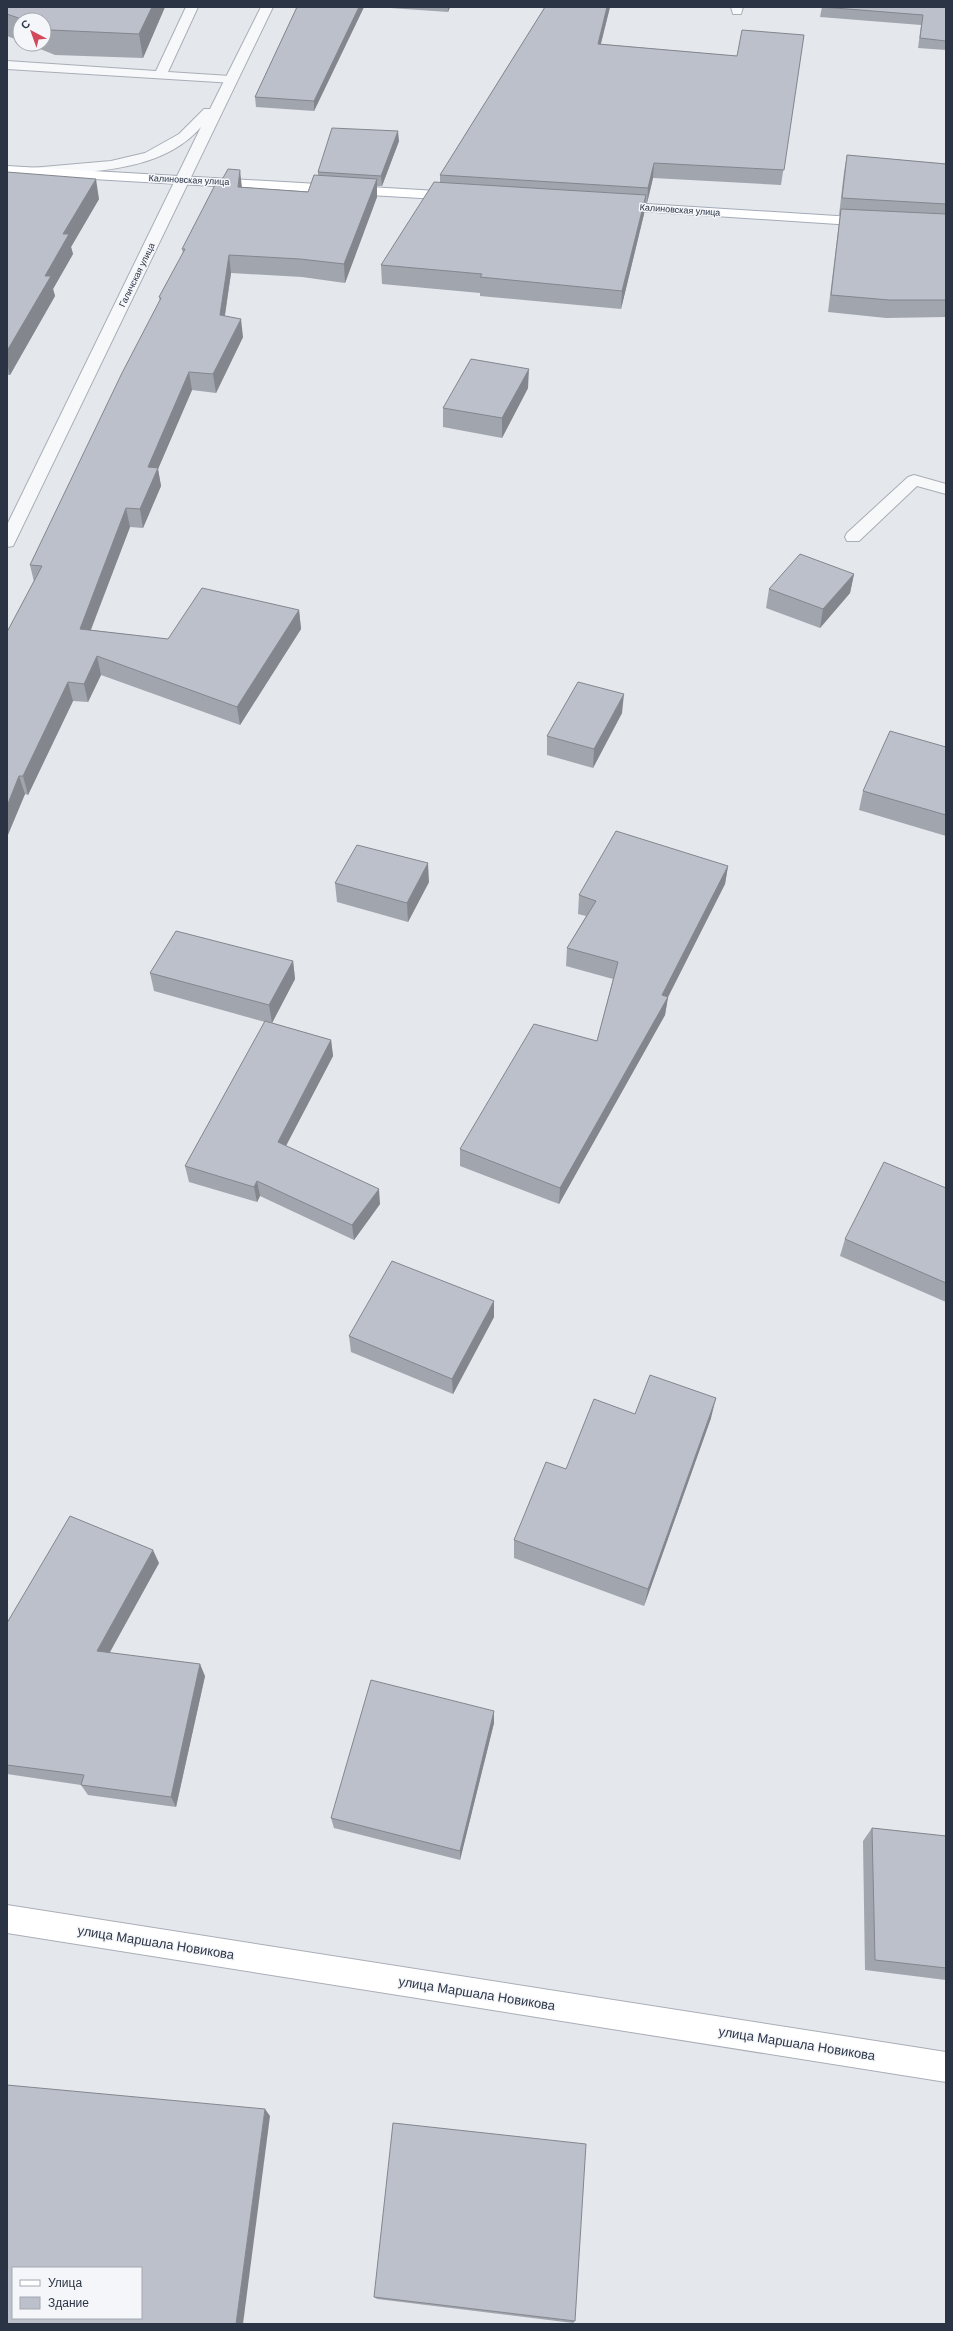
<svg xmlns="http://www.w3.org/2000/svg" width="953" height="2331" font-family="'DM Sans',sans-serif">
	<rect width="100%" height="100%" fill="#e4e7ec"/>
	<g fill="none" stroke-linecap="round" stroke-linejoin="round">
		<g stroke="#a9aeb7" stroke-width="2">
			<polygon id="service" points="186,7 198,7 168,72 230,76 234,77 236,80 234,83 7,69 7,61 156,71"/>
		</g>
		<g stroke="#a9aeb7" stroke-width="2">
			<g id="minor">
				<path d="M261,7H273L15,542L13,546L7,547V525L201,127C160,174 88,171 31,176L24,172L31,168L111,161L145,153L179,134L204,109H210Z"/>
				<polygon points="731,7 743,7 741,14 733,14"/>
				<polygon points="914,475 946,484 946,494 917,486 859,541 847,541 845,537 847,533 908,477"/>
			</g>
		</g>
		<g stroke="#a9aeb7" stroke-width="2">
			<polygon id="secondary" points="7,1905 946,2052 946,2082 7,1933"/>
		</g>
		<g stroke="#a3abb8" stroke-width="2">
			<g id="primary">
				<polygon points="7,166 455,192 462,196 455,200 7,174"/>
				<polygon points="615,202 868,218 875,222 868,226 610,209 608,206"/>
			</g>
		</g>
		<use href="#service" fill="#f7f8fa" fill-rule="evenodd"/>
		<use href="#minor" fill="#f7f8fa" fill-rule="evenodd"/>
		<use href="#secondary" fill="#fff" fill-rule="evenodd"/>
		<use href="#primary" fill="#fff" fill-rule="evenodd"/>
	</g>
	<g fill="#a1a5ae">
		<polygon points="7,7 165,7 143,58 55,55 28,44 44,44 44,20 20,20 20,41 7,36"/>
		<polygon points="297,7 364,7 314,111 256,107 255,97"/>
		<polygon points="376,7 450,7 448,12"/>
		<polygon points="545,7 610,7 601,44 737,56 804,35 781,185 653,178 647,203 645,203 644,214 621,309 480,296 480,293 382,284 381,265 440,182 440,175"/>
		<polygon points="822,7 946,7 946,50 918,48 921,25 820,17"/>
		<polygon points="399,141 382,186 377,186 377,197 345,283 302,277 231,273 225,316 243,337 216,393 192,390 158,469 161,486 143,528 130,527 91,630 168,639 299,610 301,629 240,725 101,675 88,702 73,701 28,795 25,794 7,837 7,632 34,582 30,565 160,301 159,297 183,253 182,249 242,187 308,192 318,175 318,172"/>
		<polygon points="847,155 946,164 946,317 886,318 828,312 840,215 839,215 844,172"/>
		<polygon points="7,172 99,199 71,247 73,254 53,289 55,296 10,375 7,375"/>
		<polygon points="528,388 502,438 443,427 443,408"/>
		<polygon points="854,574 850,593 820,628 766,608 769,589"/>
		<polygon points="622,713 593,768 547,755 547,736"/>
		<polygon points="946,747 946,836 859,810 863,791"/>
		<polygon points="728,866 725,884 668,997 665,1015 559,1204 460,1166 460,1149 597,1041 613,979 566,966 567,948 586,916 578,914 579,895"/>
		<polygon points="429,882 408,922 337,902 335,883"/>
		<polygon points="293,961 295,979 272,1023 331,1040 333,1056 286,1146 380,1204 354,1240 260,1196 257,1202 189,1182 185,1166 265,1022 154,991 150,973"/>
		<polygon points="946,1188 946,1302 840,1256 845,1239"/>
		<polygon points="494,1317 453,1394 351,1352 349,1336"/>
		<polygon points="635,1414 711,1418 644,1606 514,1558 514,1540 566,1469"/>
		<polygon points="159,1563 109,1653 205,1676 176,1807 88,1795 81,1785 7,1774 7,1623"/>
		<polygon points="494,1723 460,1860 334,1828 331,1818"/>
		<polygon points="872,1828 946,1836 946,1980 865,1970 863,1841"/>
		<polygon points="374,2297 575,2321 573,2323 377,2299"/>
	</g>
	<g fill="#83868d">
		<polygon points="152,7 165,7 143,58 139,34"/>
		<polygon points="359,7 364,7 314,111 314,101"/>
		<polygon points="448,7 450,7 448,12"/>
		<polygon points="607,7 610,7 597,58 598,44"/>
		<polygon points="398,131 399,141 382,186 381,176"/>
		<polygon points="654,163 653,178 647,203 648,188"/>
		<polygon points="240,170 242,188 238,187"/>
		<polygon points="96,179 99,199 71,247 73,254 53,289 55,296 10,375 7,364 7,351 45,276 63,234"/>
		<polygon points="377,179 377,197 345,283 344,264"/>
		<polygon points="646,195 644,214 621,309 622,291"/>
		<polygon points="229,255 231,273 222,333 220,315"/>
		<polygon points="241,319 243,337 216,393 213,374"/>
		<polygon points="529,369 528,388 502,438 502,418"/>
		<polygon points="189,372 192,390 158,469 161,486 143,528 140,509 148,467"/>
		<polygon points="126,508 130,527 84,647 80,629"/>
		<polygon points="854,574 850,593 820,628 823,609"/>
		<polygon points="299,610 301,629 240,725 237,707"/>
		<polygon points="97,656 101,675 88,702 84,684"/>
		<polygon points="68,682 73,701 28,795 23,776"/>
		<polygon points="624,694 622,713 593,768 594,749"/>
		<polygon points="19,776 25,794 7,837 7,806"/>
		<polygon points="428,863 429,882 408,922 407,903"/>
		<polygon points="728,866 725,884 668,997 665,1015 559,1204 560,1188 662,995"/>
		<polygon points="293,961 295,979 272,1023 269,1005"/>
		<polygon points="331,1040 333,1056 280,1157 278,1142"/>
		<polygon points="257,1181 260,1196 257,1202 254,1187"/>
		<polygon points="379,1189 380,1204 354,1240 352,1225"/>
		<polygon points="494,1301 494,1317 453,1394 452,1379"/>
		<polygon points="716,1398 711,1418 644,1606 648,1589"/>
		<polygon points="153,1550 159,1563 104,1663 97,1651"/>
		<polygon points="200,1664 205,1676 176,1807 171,1797"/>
		<polygon points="494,1711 494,1723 460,1860 460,1851"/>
		<polygon points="265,2109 270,2116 243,2324 236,2324"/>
	</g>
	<g fill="#bbc0ca" stroke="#83868d" fill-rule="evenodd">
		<polygon points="7,7 152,7 139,34 51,30 44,28 44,20 24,20 7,14"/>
		<polygon points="297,7 359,7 314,101 255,97"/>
		<polygon points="545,7 607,7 598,44 737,56 742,30 804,35 784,170 654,163 648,188 440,175"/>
		<polygon points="822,7 946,7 946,41 920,38 923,15"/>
		<polygon points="332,128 398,131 381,176 318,172"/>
		<polygon points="847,155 946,164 946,204 842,198"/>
		<polygon points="228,169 240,170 238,187 308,192 314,175 377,179 344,264 300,259 229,255 220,315 241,319 213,374 189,372 148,467 158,468 140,509 126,508 80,629 168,639 202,588 299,610 237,707 97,656 84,684 68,682 23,776 19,776 7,806 7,632 42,566 30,565 122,373 161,298 159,297 185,249 182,249 215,185 219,185"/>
		<polygon points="7,172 96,179 63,234 69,234 45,276 51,276 7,351"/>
		<polygon points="434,182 646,195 622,291 480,277 482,274 381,265"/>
		<polygon points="841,209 946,214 946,300 889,300 831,295"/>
		<polygon points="471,359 529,369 502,418 443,408"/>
		<polygon points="800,554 854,574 823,609 769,589"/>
		<polygon points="578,682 624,694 594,749 547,736"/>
		<polygon points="890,731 946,747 946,815 863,791"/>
		<polygon points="616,831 728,866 662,995 668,997 560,1188 460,1149 534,1024 597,1041 618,962 567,948 596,901 579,895"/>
		<polygon points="357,845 428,863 407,903 335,883"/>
		<polygon points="176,931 293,961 269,1005 150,973"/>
		<polygon points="265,1021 331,1040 278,1142 379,1189 352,1225 257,1181 254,1187 185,1166"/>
		<polygon points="884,1162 946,1188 946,1283 845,1239"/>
		<polygon points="392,1261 494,1301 452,1379 349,1336"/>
		<polygon points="650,1375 716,1398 648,1589 514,1540 546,1462 566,1469 594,1399 635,1414"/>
		<polygon points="70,1516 153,1550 97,1651 200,1664 171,1797 81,1785 84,1775 7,1765 7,1623"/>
		<polygon points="371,1680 494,1711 460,1851 331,1818"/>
		<polygon points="872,1828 946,1836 946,1968 875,1960"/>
		<path d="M7,2085L265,2109L236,2324H7ZM13,2268H141V2318H13Z"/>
		<polygon points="393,2123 586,2144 575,2321 374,2297"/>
	</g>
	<g text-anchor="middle" stroke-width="3" stroke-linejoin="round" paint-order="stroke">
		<g font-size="9" fill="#2b3445" stroke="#f4f6f9">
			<text transform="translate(189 180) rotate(3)" y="3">Калиновская улица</text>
			<text transform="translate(680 210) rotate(4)" y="3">Калиновская улица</text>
			<text transform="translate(137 275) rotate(-64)" y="3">Галичская улица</text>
		</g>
		<g font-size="13" fill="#2b3445" stroke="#f4f6f9">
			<text transform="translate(156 1942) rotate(9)" y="5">улица Маршала Новикова</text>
			<text transform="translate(477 1993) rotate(9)" y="5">улица Маршала Новикова</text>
			<text transform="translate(797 2043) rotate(9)" y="5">улица Маршала Новикова</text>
		</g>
	</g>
	<rect width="953" height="2331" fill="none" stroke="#2b3445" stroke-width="16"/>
	<rect x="12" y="2267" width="130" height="52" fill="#f4f6f9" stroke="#a4a8b1"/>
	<rect x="20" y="2280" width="20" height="6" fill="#ffffff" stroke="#a4a8b1"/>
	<text x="48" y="2287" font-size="12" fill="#2b3445">Улица</text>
	<rect x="20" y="2297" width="20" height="12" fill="#bbc0ca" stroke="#a4a8b1"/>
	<text x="48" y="2307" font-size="12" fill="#2b3445">Здание</text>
	<g transform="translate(32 32) rotate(319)"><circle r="19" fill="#f4f6f9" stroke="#a4a8b1"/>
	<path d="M0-3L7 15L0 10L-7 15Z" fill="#d1495b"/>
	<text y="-6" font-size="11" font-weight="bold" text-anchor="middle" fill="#2b3445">С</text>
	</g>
</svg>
